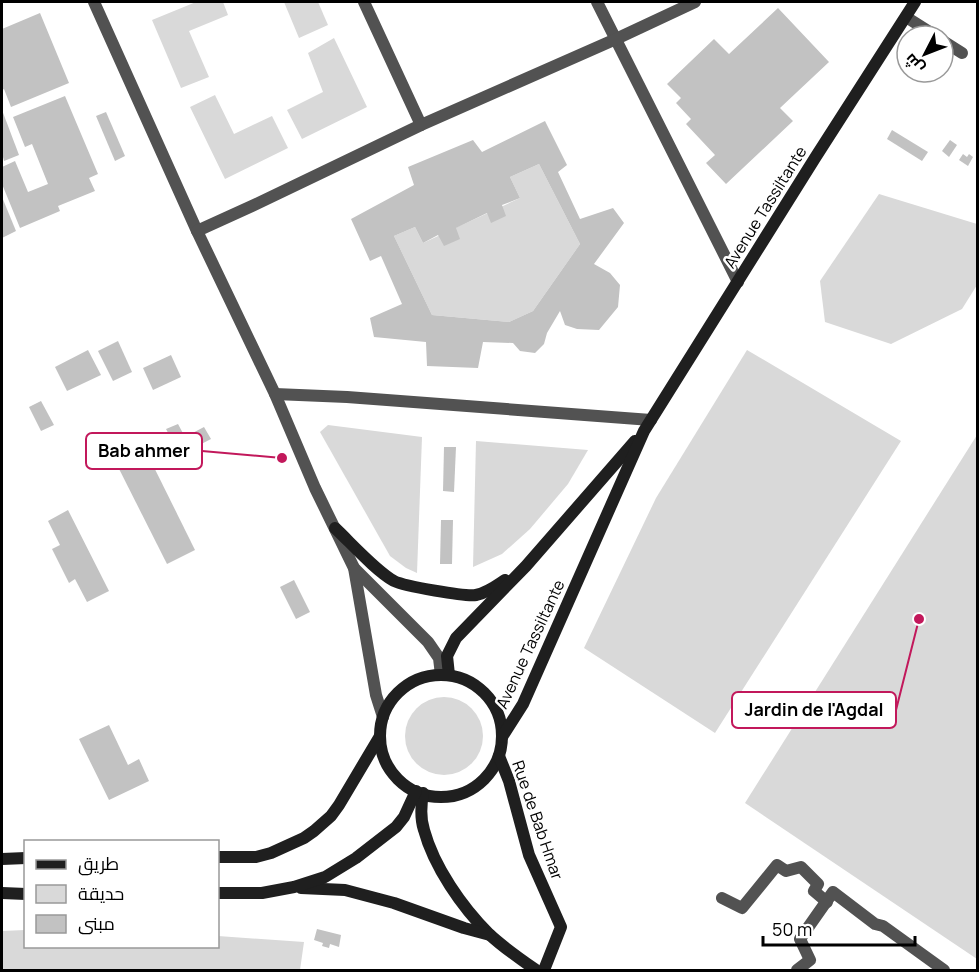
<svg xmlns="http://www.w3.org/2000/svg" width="979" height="972" font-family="Manrope,Cairo,sans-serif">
	<rect width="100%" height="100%" fill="#fff"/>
	<g fill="#d9d9d9">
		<polygon points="196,2 223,2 228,15 189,31 209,77 181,88 152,20"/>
		<polygon points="284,2 318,2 328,25 299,38"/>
		<polygon points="334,38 367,107 302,139 287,110 323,92 308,53"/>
		<polygon points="215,95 234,134 272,116 288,148 225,179 190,107"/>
		<polygon points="539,164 580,244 533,311 509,322 432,315 394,236 415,227 423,243 520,198 510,177"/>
		<polygon points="879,194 977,224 977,285 962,309 891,344 825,322 820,281"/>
		<polygon points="747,350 901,441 715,733 584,648 656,498"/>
		<polygon points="328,425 422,437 417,573 406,568 390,556 320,432"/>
		<polygon points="977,435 977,959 745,803"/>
		<polygon points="476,441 588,450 568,484 530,529 502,554 473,567"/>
		<circle cx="444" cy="736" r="39"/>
		<polygon points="25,930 26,946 218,946 218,936 304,942 300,970 2,970 2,931"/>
	</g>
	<g fill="#c2c2c2" fill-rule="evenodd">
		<polygon points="778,8 829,62 780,108 793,121 726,184 706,163 715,155 686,124 691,119 676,103 681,98 667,84 714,39 729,54"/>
		<polygon points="40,13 69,83 11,107 4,89 2,90 2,29"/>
		<polygon points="65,96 98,174 89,178 95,191 58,206 60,211 20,228 2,184 2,167 15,161 28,192 48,184 32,144 25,147 13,117"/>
		<polygon points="2,110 19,155 4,161 2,153"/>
		<polygon points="106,112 125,156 115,161 96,116"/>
		<path d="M545,121L567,165L558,172L580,219L613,208L624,223L594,264L610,273L620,285L618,307L599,330L577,329L565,325L560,311L547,333L544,344L535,353L520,351L513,343L483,342L478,368L427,366L426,342L374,337L370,318L402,304L381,256L370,261L351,219L414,185L408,167L473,140L482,152ZM539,164L580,244L533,311L509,322L432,315L394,236L415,227L423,243L438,235L444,246L460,239L456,228L487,213L491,223L506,216L502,205L520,198L510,177Z"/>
		<polygon points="892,130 928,152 922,161 887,139"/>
		<polygon points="950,140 957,145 949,157 942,151"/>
		<polygon points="963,154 967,157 969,154 973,157 968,166 959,160"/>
		<polygon points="2,197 16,231 2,238"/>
		<polygon points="118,341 132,372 113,381 98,351"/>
		<polygon points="88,350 101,375 67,391 55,367"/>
		<polygon points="171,355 181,377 153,390 143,368"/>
		<polygon points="41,401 54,425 41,431 29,407"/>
		<polygon points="178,424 185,437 204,427 211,439 180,455 166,429"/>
		<polygon points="138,435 195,550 167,564 109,449"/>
		<polygon points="444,447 456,447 454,492 443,491"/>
		<polygon points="68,510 109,591 87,602 75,579 69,583 52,549 60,545 48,521"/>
		<polygon points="441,520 453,520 452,564 440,564"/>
		<polygon points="294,580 310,612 296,619 280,587"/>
		<polygon points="109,725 128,765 139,759 149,781 109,800 79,739"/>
		<polygon points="317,929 341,935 339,947 330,944 329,948 322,946 323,943 314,940"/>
	</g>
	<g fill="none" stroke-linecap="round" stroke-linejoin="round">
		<g stroke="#525252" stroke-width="12">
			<polyline points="906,17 936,36"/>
			<polyline points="943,41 962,53"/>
		</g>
		<g stroke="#525252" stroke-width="12">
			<polyline points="94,2 197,231 275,394 315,488 354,568 376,695 383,717"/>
			<polyline points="364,2 421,125"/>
			<polyline points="597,2 738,282"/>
			<polyline points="197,231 252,206 421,125 616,39 695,2"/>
			<polyline points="275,394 347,397 651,420"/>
			<polyline points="354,568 428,642 439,658 441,675"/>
			<polyline points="722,898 742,908 777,865 786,871 801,867 818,884 814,891 827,902"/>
			<polyline points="797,970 810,960 800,939 833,892 875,924 883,926 944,970"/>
		</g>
		<g stroke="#1f1f1f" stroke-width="12">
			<path d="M335,528C351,543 376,571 394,581C404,586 466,597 476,595C487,593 496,586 505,580"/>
			<polyline points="449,675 447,656 456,638 526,566 635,441"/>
			<circle cx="441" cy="736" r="61"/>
			<polyline points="502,737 523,704 644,431 815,158 915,2"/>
			<polyline points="499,756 509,781 529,855 561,927 544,970"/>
			<path d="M423,793C421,805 420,818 424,830C434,867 462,907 489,934C504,948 520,959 536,970"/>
			<polyline points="218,857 256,857 271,853 304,838 314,831 331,816 339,805 380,736"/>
			<polyline points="2,859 26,858"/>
			<polyline points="301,888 345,890 394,903 464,928 490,935"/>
			<polyline points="2,893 26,894"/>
			<polyline points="218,893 262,893 294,887 325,877 356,858 396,827 404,817 416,791"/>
		</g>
	</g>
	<g text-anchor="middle" stroke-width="5" stroke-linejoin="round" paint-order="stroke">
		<g font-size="16" fill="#000" stroke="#fff">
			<text transform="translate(765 207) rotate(-58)" y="6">Avenue Tassiltante</text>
			<text transform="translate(530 644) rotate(-65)" y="6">Avenue Tassiltante</text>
			<text transform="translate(538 820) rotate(71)" y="6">Rue de Bab Hmar</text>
		</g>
	</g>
	<path fill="none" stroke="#c2185b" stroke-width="2" d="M282 458L202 451M919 619L896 710"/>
	<g fill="#c2185b" stroke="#fff" stroke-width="2">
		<circle cx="282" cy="458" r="6"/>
		<circle cx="919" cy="619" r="6"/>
	</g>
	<g fill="#fff" stroke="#c2185b" stroke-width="2">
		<rect x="86" y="433" width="116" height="36" rx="6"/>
		<rect x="732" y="692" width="164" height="36" rx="6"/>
	</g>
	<g font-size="18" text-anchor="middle" font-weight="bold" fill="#000">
		<text x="144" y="457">Bab ahmer</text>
		<text x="814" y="716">Jardin de l'Agdal</text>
	</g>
	<rect width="979" height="972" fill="none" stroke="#000000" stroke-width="6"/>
	<rect x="24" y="840" width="195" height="108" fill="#ffffff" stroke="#999999" stroke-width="1.5"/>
	<rect x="36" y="860" width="30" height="9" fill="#1f1f1f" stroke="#999999" stroke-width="1.5"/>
	<text x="78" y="870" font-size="18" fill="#000000">طريق</text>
	<rect x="36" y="885" width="30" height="18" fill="#d9d9d9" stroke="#999999" stroke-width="1.5"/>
	<text x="78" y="900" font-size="18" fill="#000000">حديقة</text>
	<rect x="36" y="915" width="30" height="18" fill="#c2c2c2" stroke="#999999" stroke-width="1.5"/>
	<text x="78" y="930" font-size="18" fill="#000000">مبنى</text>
	<g transform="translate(925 54) rotate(228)"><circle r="28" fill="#ffffff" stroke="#999999" stroke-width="1.5"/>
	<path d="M0-4.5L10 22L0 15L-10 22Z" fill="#000000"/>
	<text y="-9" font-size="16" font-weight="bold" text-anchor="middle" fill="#000000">ش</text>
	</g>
	<path d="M763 936v9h152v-9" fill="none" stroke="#000000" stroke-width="3"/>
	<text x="772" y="936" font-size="18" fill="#000000" stroke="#ffffff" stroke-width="4.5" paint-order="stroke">50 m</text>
</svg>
